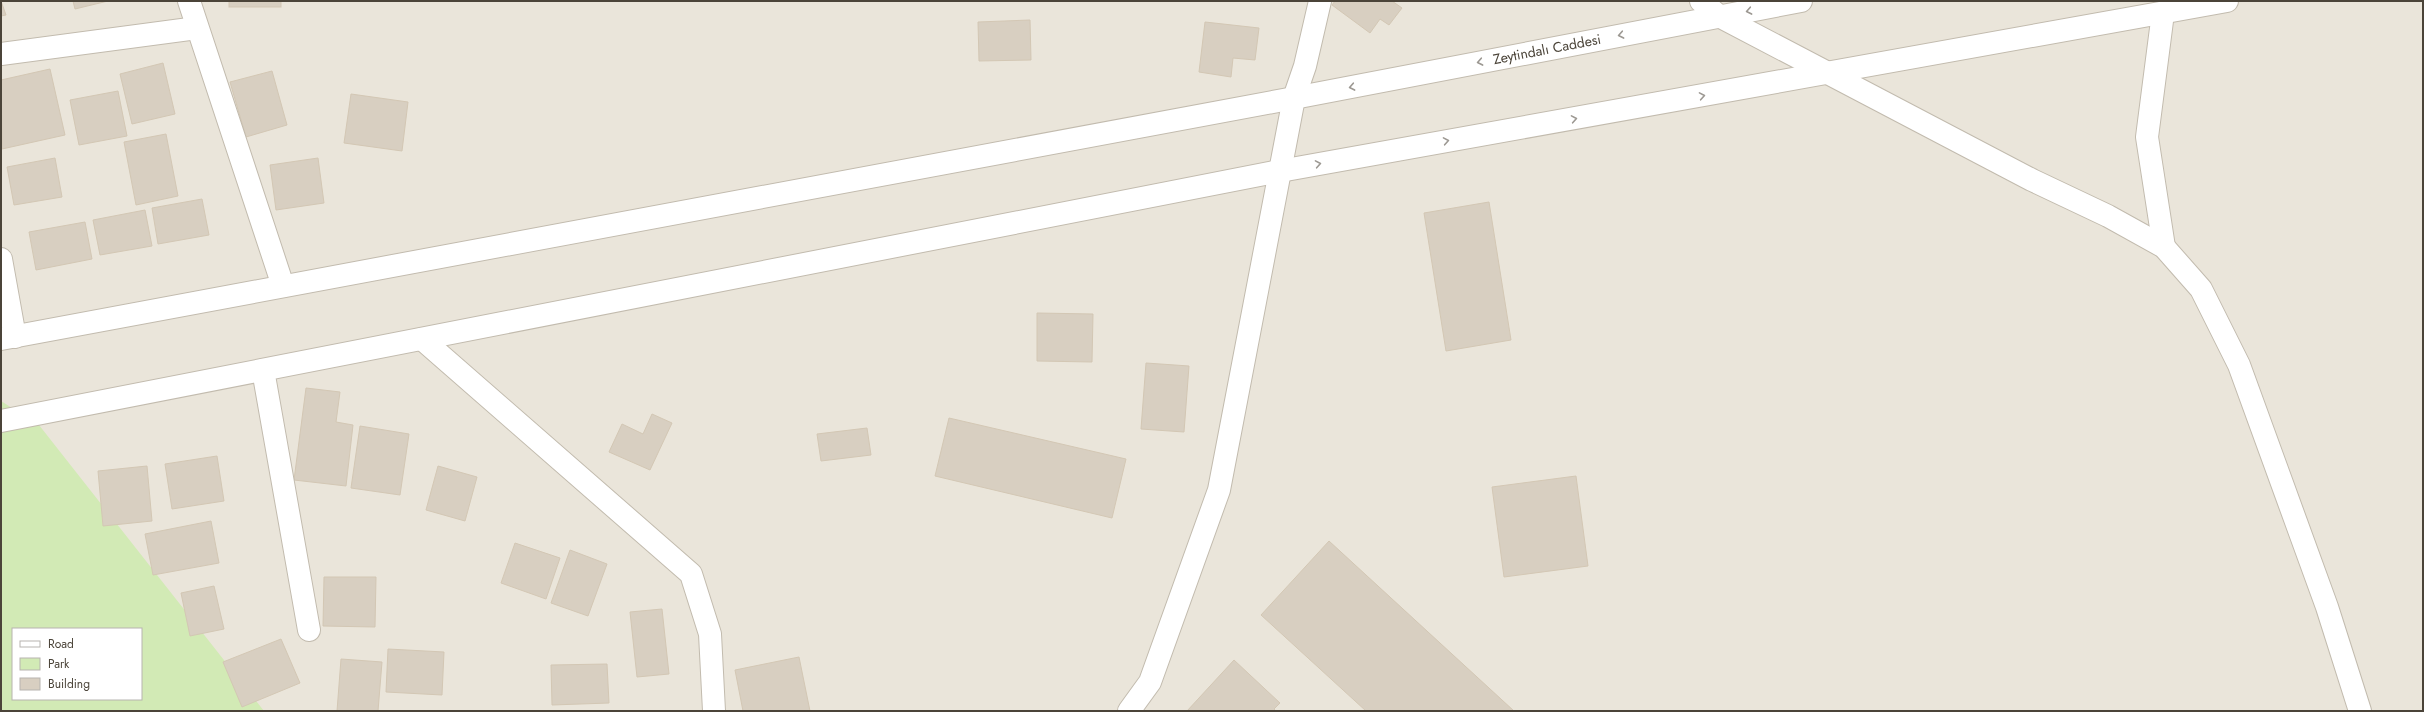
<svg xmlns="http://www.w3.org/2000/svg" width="2424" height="712" font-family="Jost,sans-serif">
	<rect width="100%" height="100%" fill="#f6f3ec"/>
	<path fill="#eae5da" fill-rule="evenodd" d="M1,1H2423V711H1ZM13,629H141V699H13Z"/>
	<path fill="#d2eab5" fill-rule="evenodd" d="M1,401L39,425L264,711H1ZM13,629H141V699H13Z"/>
	<g fill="#d8cfc1" stroke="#d3c7b4">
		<polygon points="1,1 6,15 1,16"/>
		<polygon points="73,1 108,1 75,9"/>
		<rect x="229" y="1" width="52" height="6"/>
		<polygon points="1335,1 1392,1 1402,8 1389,25 1380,19 1370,33 1332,5"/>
		<polygon points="1030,20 1031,60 979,61 978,22"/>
		<polygon points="1205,22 1259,28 1255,60 1233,58 1231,77 1199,72"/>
		<polygon points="163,63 175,114 132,124 120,74"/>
		<polygon points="50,69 65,135 2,149 1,80"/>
		<polygon points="272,71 287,125 246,137 230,82"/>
		<polygon points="118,91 127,136 79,145 70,100"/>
		<polygon points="351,94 408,102 402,151 344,143"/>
		<polygon points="166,134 178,196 136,205 124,142"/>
		<polygon points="55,158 62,197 14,205 7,167"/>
		<polygon points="318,158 324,203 276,210 270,165"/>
		<polygon points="202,199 209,235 158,244 152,208"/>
		<polygon points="1489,202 1511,340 1446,351 1424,213"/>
		<polygon points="145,210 152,246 100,255 93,220"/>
		<polygon points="85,222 92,259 36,270 29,232"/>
		<polygon points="1037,313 1093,314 1092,362 1037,361"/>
		<polygon points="1146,363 1189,366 1184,432 1141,429"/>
		<polygon points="306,388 340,392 336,422 353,425 346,486 294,480"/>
		<polygon points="652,414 672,423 650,470 609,452 622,424 643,434"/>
		<polygon points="949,418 1126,459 1112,518 935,476"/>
		<polygon points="360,426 409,434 400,495 351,488"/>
		<polygon points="867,428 871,455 821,461 817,434"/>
		<polygon points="217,456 224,501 172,509 165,464"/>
		<polygon points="147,466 152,521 103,526 98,471"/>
		<polygon points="438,466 477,477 465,521 426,510"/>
		<polygon points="1576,476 1588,566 1504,577 1492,487"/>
		<polygon points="211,521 219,563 153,575 145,534"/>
		<polygon points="1329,541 1514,711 1366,711 1261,615"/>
		<polygon points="515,543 560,558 546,599 501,583"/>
		<polygon points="570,550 607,564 588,616 551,603"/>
		<polygon points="324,577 376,577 375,627 323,626"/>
		<polygon points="214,586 224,629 190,636 181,593"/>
		<polygon points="662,609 669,674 637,677 630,612"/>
		<polygon points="281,639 300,683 242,707 223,662"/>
		<polygon points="388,649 444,652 442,695 386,692"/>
		<polygon points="799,657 810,711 743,711 735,670"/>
		<polygon points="341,659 382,662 378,711 337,711"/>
		<polygon points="1234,660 1280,703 1274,709 1276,711 1187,711"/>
		<polygon points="607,664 609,703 552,705 551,665"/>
	</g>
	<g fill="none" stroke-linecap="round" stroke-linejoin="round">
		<g stroke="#c2bbae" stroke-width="24">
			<g id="street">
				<polyline points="189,1 283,286"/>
				<polyline points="1701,1 1719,16 2032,180 2108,216 2164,247 2201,289 2239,365 2327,607 2360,711"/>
				<polyline points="2163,13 2147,137 2164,247"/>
				<polyline points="1,54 197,28"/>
				<polyline points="1,259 15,337"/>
				<polyline points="1,339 1294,98 1801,1"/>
				<polyline points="422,339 691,574 710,634 714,711"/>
				<polyline points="263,370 309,630"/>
				<polyline points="1,421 1280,171 2227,1"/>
				<polyline points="1129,711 1150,682 1219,490 1294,98 1305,66 1320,1"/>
			</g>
		</g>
		<use href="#street" stroke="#fff" stroke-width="22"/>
	</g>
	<defs><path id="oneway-chevron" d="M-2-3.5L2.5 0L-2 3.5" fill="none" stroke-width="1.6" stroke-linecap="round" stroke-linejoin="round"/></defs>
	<g stroke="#9c9892">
		<use href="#oneway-chevron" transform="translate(1749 11) rotate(169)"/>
		<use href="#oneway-chevron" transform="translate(1621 35) rotate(169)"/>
		<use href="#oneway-chevron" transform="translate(1480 62) rotate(169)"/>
		<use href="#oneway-chevron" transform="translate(1352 87) rotate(169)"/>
		<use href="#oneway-chevron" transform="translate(1702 96) rotate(-10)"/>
		<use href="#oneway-chevron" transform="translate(1574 119) rotate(-10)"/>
		<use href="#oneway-chevron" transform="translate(1446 141) rotate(-10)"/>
		<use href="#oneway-chevron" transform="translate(1318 164) rotate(-10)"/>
	</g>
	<g text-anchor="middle" stroke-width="3" stroke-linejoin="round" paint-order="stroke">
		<g font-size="14" fill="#4b4439" stroke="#fff">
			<text transform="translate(1547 49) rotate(-11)" y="5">Zeytindalı Caddesi</text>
		</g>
	</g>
	<rect width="2424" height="712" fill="none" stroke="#4b4439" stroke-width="4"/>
	<rect x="12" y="628" width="130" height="72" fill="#ffffff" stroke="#b7b4b0"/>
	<rect x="20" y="641" width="20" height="6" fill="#ffffff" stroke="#b7b4b0"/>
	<text x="48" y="648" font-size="12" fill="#4b4439">Road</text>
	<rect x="20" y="658" width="20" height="12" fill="#d2eab5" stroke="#b7b4b0"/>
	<text x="48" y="668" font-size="12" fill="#4b4439">Park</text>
	<rect x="20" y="678" width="20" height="12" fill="#d8cfc1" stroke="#b7b4b0"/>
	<text x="48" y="688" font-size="12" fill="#4b4439">Building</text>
</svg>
